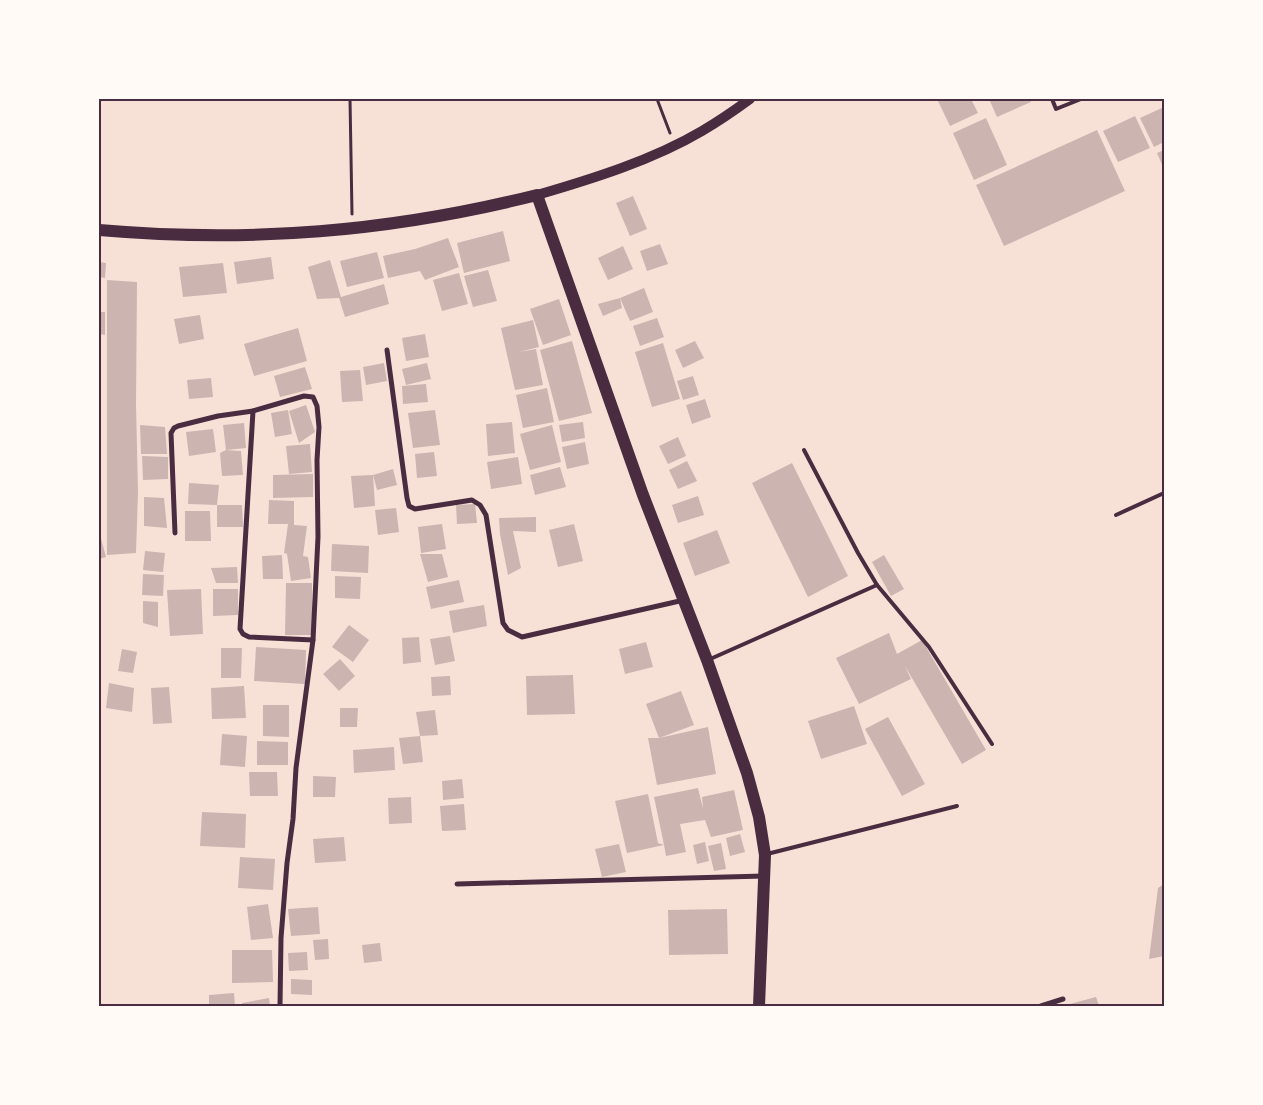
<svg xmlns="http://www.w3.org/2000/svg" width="1263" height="1105" font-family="'Sofia Sans Condensed',sans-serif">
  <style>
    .building { fill: #ccb4b1 }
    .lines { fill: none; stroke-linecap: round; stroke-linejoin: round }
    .path { stroke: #4a2c40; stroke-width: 3 }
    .service { stroke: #4a2c40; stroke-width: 4 }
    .minor { stroke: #4a2c40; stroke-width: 5 }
    .secondary { stroke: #4a2c40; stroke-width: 10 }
    .primary { stroke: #4a2c40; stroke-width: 12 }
    .neatline { fill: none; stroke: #4a2c40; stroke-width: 2 }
  </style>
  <rect width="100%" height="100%" fill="#f7e1d7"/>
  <!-- building -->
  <g class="building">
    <path d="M937,99H971L978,113L950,126Z"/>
    <path d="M989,99H1029L1031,102L997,117Z"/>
    <path d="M1164,107V142L1154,147L1140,118Z"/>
    <path d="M1135,116L1150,148L1118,162L1103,131Z"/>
    <path d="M986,118L1007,165L974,180L953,133Z"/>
    <path d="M1097,130L1125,191L1004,246L976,185Z"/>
    <path d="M1164,150V169L1157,153Z"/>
    <path d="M633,196L647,229L630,236L616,203Z"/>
    <path d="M503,231L510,261L464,273L457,243Z"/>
    <path d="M448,238L459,267L425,280L420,271L388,278L383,256L415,249Z"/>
    <path d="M660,244L668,264L647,271L640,251Z"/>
    <path d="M623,246L633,269L608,280L598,258Z"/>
    <path d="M377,252L384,278L347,287L340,261Z"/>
    <path d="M271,257L274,279L237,284L234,262Z"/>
    <path d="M330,260L341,297L384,284L389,304L345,317L339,298L317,299L308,267Z"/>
    <path d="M99,262L106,263L105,278L99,277Z"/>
    <path d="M223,263L227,293L183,297L179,267Z"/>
    <path d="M488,270L497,301L473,307L464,276Z"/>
    <path d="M459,273L468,304L442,311L433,280Z"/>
    <path d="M107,280L137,282L136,404L138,492L136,553L107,555Z"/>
    <path d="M644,288L653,312L630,321L620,298Z"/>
    <path d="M620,298L622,308L603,316L598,304Z"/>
    <path d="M559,299L571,335L543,345L530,309Z"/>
    <path d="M99,312H105V335L99,334Z"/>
    <path d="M200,315L204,339L179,344L174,319Z"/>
    <path d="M657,318L664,337L640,346L633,326Z"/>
    <path d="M533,320L539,347L519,352L536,349L543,385L515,390L501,328Z"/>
    <path d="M298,328L307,361L254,376L244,344Z"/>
    <path d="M425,334L429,357L406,361L402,338Z"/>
    <path d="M572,341L592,413L559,421L540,350Z"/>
    <path d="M695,341L704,358L683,368L675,350Z"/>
    <path d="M663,343L680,399L652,407L635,352Z"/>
    <path d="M384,363L387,381L366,385L363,367Z"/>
    <path d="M427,363L431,379L406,385L402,369Z"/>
    <path d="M305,367L312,389L280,397L274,376Z"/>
    <path d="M360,370L363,401L342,402L340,371Z"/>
    <path d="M693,376L699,395L683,400L677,381Z"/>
    <path d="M211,378L213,397L189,399L187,380Z"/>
    <path d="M426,384L428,402L403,404L402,386Z"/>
    <path d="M547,388L554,422L523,428L516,395Z"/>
    <path d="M705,399L711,417L692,424L686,405Z"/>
    <path d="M306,405L315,432L299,443L289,411Z"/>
    <path d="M288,410L292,434L275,437L271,413Z"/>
    <path d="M435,410L440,445L413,448L408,413Z"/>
    <path d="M512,422L515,453L488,456L486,424Z"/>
    <path d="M583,422L585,438L562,442L559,425Z"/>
    <path d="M244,423L246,448L226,450L223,425Z"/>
    <path d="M140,425L165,427L167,454H141Z"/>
    <path d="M552,425L561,462L530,470L520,434Z"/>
    <path d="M213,429L216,452L189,456L186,432Z"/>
    <path d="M678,437L686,456L668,464L659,446Z"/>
    <path d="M585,442L589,464L567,469L562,447Z"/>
    <path d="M310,444L312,472L289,474L286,446Z"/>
    <path d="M226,450L241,451L243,475L222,476L220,453Z"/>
    <path d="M434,452L437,476L417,478L415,454Z"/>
    <path d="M142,456L168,457V479L143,480Z"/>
    <path d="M518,457L522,484L491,489L487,462Z"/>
    <path d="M687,461L697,481L678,489L669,470Z"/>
    <path d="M792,463L848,576L808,597L752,483Z"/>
    <path d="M560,467L566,487L535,495L530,475Z"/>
    <path d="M393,469L397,485L377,490L373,475L375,506L354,508L351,476L373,475Z"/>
    <path d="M313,474V497L273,498V475Z"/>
    <path d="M189,483L219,485L217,505H242L243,527H217V505L188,504Z"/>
    <path d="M698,496L704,515L678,523L672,505Z"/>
    <path d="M144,497L164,498L167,528L144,526Z"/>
    <path d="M269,500L294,501V525L307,526L303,556L308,557L311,578L291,581L287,554L284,553L288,524H268Z"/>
    <path d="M475,504L477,523L457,524L456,505Z"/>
    <path d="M396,508L399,532L378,535L375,510Z"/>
    <path d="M185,511H210L211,541H185Z"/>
    <path d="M536,517V532L513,531L521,568L508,575L500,534L499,518Z"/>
    <path d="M442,524L446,549L421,553L418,527Z"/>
    <path d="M574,524L583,561L558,567L549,530Z"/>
    <path d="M717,530L730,563L695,576L683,543Z"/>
    <path d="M99,531L106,557L99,559Z"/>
    <path d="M332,544L369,546L368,573L331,571Z"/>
    <path d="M145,551L165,553L163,572L143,570Z"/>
    <path d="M420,554H442L448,577L428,582Z"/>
    <path d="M282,555L283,579H263L262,556Z"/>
    <path d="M884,555L904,589L891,596L872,562Z"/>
    <path d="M237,567L238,583H216L211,568Z"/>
    <path d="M143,574L164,575L163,596L142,595Z"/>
    <path d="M335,576L361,577L360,599L335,598Z"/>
    <path d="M459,580L464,602L431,609L426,587Z"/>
    <path d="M286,583H312V635H285Z"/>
    <path d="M201,589L203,634L170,636L167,590Z"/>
    <path d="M213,589H238V615L213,616Z"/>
    <path d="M143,601L158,602V627L143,623Z"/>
    <path d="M484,605L487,626L453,633L449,611Z"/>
    <path d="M349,625L369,640L353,662L332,647Z"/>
    <path d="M889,633L897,654L922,640L986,750L962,764L905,666L911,679L859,704L836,658Z"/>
    <path d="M450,636L455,661L435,665L430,639Z"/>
    <path d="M419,637L421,662L403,664L402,638Z"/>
    <path d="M646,642L653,667L625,674L619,649Z"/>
    <path d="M256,647L306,650L305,684L254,681Z"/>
    <path d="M221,648H242L241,678H221Z"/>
    <path d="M122,649L137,652L133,673L118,671Z"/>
    <path d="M340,659L355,676L339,691L323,674Z"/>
    <path d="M573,675L575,714L527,715L526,676Z"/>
    <path d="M450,676L451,695L432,696L431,677Z"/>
    <path d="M109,683L134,688L132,712L106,708Z"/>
    <path d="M244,686L246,718L212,719L211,688Z"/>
    <path d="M169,687L172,723L153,724L151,688Z"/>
    <path d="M681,691L694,725L659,738L646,704Z"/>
    <path d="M263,705H289V737L263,736Z"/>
    <path d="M854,706L867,744L821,759L808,721Z"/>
    <path d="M340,708H358L357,727H340Z"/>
    <path d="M435,710L438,735L420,736L416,712Z"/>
    <path d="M888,717L925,784L902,796L865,729Z"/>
    <path d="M708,727L716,774L657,785L648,738H659Z"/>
    <path d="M222,734L247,736L245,767L220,765Z"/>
    <path d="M420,736L423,762L403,764L399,738Z"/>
    <path d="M257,741L288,742V765H257Z"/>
    <path d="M394,747L395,770L354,773L353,750Z"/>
    <path d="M249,772H277L278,796H250Z"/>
    <path d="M313,776L336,777L335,797H313Z"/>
    <path d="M462,779L464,798L443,800L442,781Z"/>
    <path d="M698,788L703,809L702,797L734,790L743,830L711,837L705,820L680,824L686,852L666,856L664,845L627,853L615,801L648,794L658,843L664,845L654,797Z"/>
    <path d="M411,797L412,823L389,824L388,798Z"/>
    <path d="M464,804L466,830L442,831L440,806Z"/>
    <path d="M202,812L246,814L245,848L200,846Z"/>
    <path d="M740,834L745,852L730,856L726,838Z"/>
    <path d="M344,837L346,861L315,863L313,839Z"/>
    <path d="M705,842L709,861L697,864L693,845Z"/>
    <path d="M721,843L726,869L714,871L708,846Z"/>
    <path d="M619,844L626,872L602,877L595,849Z"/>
    <path d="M240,857L275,859L273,890L238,888Z"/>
    <path d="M1164,884V956L1149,959L1158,888Z"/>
    <path d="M268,904L273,938L251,940L247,907Z"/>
    <path d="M318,907L320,934L291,936L288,909Z"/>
    <path d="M727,909L728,954L669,955L668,910Z"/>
    <path d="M328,939L329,959L315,960L313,940Z"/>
    <path d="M380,943L382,961L364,963L362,945Z"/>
    <path d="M232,950H272L273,982L232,983Z"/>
    <path d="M307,952L308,970L289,971L288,953Z"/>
    <path d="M291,979L312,980V995L291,994Z"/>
    <path d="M234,993L235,1006H209V995Z"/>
    <path d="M1096,997L1099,1006H1062Z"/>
    <path d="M269,998L270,1006H242V1003Z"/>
  </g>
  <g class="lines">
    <!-- path -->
    <g class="path">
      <path d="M350,99L352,214"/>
      <path d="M657,99L670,133"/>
    </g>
    <!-- service -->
    <g class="service">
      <path d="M1052,99L1056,109L1081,99"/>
      <path d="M804,450L858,553L877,585L929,647L992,744"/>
      <path d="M1116,515L1164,493"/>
      <path d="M708,660L877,585"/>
      <path d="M767,854L957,806"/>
    </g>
    <!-- minor -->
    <g class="minor">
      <path d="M387,350L407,498L409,506L415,509L472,500L480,505L486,515L503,623L508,630L522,637L684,600"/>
      <path d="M253,411L240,629L243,634L249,637L313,640"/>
      <path d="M175,533L171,433L174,428L178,426L218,416L253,411L304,396L313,397L317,406L319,427L317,460L318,537L313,640L296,768L293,819L287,863L281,938L280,1006"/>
      <path d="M457,884L765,876"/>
      <path d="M1041,1006L1063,999"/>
    </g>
    <!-- secondary -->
    <path class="secondary" d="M537,195C592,179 653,160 702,131C719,121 735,110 750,99"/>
    <!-- primary -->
    <path class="primary" d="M99,230C251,243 389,232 537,195L643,495L707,660L747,773L759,817L765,855L759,1006"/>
  </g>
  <!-- border -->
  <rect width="1263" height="1105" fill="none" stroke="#fffaf5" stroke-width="200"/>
  <rect x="100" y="100" width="1063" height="905" class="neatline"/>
</svg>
